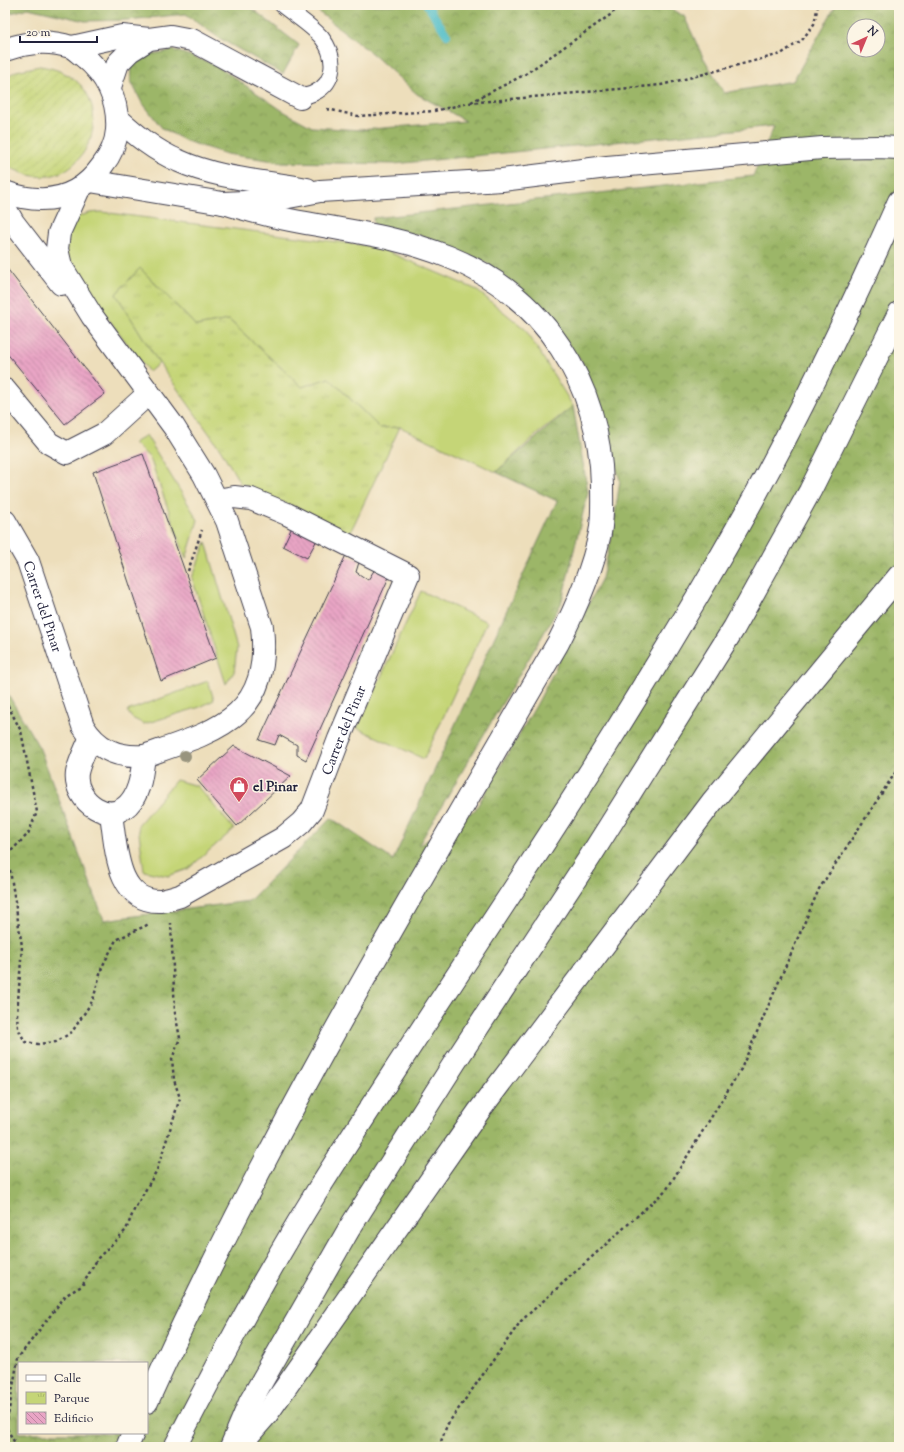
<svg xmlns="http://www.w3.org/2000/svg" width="904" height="1452" font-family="'Sorts Mill Goudy',serif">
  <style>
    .grass { fill: #c5d577; stroke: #747c59 }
    .forest { fill: url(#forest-crowns); stroke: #5f6c52; fill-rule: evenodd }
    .park { fill: url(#park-tufts); stroke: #747c59 }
    .garden { fill: url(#garden-furrows); stroke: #747c59 }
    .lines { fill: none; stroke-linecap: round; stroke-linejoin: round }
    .stream { stroke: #50bdc8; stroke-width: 8 }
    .building { fill: url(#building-back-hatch) }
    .lane-casing { stroke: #403e4e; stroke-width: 17 }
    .street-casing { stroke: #403e4e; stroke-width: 24 }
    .secondary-casing { stroke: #403e4e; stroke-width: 24 }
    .highway-casing { stroke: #403e4e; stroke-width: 24 }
    .path { stroke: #403e4e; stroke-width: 2.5; stroke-dasharray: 3 3; stroke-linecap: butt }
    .lane { stroke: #fff; stroke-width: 15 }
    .street { stroke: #fff; stroke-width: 22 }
    .secondary { stroke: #fff; stroke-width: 22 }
    .highway { stroke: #fff; stroke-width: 22 }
    .tree { fill: #98947e }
    .labels { text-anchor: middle; stroke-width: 3; stroke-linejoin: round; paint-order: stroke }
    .street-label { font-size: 14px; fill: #22223b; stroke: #fcf5e5 }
    .poi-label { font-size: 14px; font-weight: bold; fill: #22223b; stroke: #fcf5e5; text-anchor: start }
  </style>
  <defs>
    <pattern id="forest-crowns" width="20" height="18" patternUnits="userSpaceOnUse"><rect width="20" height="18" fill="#9cb668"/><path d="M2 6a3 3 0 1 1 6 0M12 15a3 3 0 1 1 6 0" fill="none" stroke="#7f9457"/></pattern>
    <pattern id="park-tufts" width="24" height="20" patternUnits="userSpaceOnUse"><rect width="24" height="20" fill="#c5d577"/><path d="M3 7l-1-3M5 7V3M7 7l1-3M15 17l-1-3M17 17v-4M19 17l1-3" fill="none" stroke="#a9b768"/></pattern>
    <pattern id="garden-furrows" width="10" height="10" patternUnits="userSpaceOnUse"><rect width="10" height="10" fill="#c5d577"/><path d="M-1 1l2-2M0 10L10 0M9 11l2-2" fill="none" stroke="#a9b768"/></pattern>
    <pattern id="building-back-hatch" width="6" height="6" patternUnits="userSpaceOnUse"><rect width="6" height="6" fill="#e9a5c5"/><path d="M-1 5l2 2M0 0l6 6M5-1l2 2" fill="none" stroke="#bc86a1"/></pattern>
  </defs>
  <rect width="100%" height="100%" fill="#fcf5e5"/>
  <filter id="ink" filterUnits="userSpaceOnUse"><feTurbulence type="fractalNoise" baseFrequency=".025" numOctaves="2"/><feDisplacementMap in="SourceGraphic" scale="8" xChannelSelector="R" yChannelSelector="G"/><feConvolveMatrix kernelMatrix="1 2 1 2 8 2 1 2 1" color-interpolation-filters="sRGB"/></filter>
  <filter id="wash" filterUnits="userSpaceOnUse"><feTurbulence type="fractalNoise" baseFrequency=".012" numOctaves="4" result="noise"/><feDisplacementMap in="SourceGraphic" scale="16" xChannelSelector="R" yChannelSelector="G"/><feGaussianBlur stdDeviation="0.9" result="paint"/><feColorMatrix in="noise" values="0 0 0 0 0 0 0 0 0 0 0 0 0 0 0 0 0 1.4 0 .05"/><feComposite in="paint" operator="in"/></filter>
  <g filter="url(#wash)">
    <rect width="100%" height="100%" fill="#eddebb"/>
    <!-- grass -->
    <g class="grass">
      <path d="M101,212L377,247L475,289L525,329L573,406L536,435L496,472L400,427L380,428L329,378L302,387L229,320L196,326L140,268L116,294L159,363L149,372L84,287L66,258L68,229L79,216L90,213Z"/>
      <path d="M146,435L198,520L186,559L150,458L134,443Z"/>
      <path d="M206,542L237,648L234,672L226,684L192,578Z"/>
      <path d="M421,591L487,622L424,759L357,728Z"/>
      <path d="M208,681L214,700L200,707L144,724L132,718L127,711Z"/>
      <path d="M176,780L197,786L234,829L188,869L168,876L144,871L138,825Z"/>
    </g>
    <!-- forest -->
    <g class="forest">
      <path d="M5,5H243L254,10L299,45L283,74L219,38L186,14L127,20L85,21L28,8L5,15Z"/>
      <path d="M310,5H663L684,16L702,55L724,93L793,81L836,5H899V1447H5V689L40,749L104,920L249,901L331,818L393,860C449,741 501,620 557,501L496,472L573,406L588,492L561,604L418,846L475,810L537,704L602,578L612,536L620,480L583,364L542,307L487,263L422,236L374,225L373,218L753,176L774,126L394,164L282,162L226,154L186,141L162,128L141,101L131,81L132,65L144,56L173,50L214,64L283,111L312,127L360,130L466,121L417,94L375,56ZM854,26H878V50H854ZM19,1363H147V1433H19Z"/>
    </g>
    <!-- park -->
    <path class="park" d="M140,268L196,326L229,320L302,387L329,378L380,428L400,427L349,535L302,511L240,483L221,450L159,363L116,294Z"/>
    <!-- garden -->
    <path class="garden" d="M40,66C139,80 85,218 5,164V78L16,71Z"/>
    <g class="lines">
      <!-- stream -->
      <path class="stream" d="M427,5L447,35"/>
    </g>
    <g id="blocks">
      <!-- building -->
      <g class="building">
        <path d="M5,266L105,394L65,424L5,351Z"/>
        <path d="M143,454L216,658L161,681L93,472Z"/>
        <path d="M293,525L318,538L307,558L283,546Z"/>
        <path d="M346,555L360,559L356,572L368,580L375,569L390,575L306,760L297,755V745L279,735L275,745L259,740Z"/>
        <path d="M234,746L291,776L237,826L197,780Z"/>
      </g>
    </g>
  </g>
  <g filter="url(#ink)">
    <use href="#blocks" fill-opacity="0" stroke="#403e4e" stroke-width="1"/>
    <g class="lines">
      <defs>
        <path id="lane" d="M282,5C294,15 312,26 322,38C336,56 337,82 314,93C310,95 304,96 300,98"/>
        <g id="street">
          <path d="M110,87L118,63L130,51L149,39L171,36L192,40L300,98"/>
          <path d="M5,208L13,222L61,284"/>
          <path d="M5,390L49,443L67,453L104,434L149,393"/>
          <path id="s1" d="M5,521L28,561L83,726C97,749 117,758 144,756C216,731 272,718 262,627L227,521L204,475L174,427L92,316L61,266L57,249L59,233L79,189"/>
          <path d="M90,739C86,749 79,762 77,773C73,801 112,829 132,800C141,787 142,770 144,756"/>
          <path id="s2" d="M111,814C116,845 116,903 161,901C167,900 174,898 180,896L283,838L301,823L312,810L339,739L408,575L287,514L251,499L234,497L217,500"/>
        </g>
        <g id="secondary">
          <path d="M72,47L122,36L149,39"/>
          <path d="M5,50C26,42 49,40 71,47C75,49 79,53 83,56C106,74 119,100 117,130C116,143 110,156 102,166C78,200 43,206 5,192"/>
          <path d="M117,118C136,135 155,151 179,161C218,179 265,181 307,189"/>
          <path d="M90,181L223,203L268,201L320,191L502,180L607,167L822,148L878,147L899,148"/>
        </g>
        <g id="highway">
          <path d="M147,1402C265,1140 413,892 558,643C576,608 592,572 600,533C603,518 602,501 602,485C600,383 544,296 449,257C394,235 347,231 290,220C268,216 245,209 223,203"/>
          <path d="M239,1446L267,1414L479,1111L712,802L899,576"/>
          <path d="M127,1447L133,1433"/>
          <path d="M175,1447C219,1361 265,1275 316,1193C408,1046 507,903 600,756C654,670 707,583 756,494C808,398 855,300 899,201"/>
          <path d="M231,1447L250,1402L349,1229L455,1062L590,857L734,628L810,491L899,313"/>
        </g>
      </defs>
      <!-- lane casing -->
      <use href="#lane" class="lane-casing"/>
      <!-- street casing -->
      <use href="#street" class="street-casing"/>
      <!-- secondary casing -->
      <use href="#secondary" class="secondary-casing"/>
      <!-- highway casing -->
      <use href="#highway" class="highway-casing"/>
      <!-- path -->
      <g class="path">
        <path d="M471,102L524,75L613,13L617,5"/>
        <path d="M327,109L358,116L434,111L469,103L661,85L781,54L802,40L814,24L818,5"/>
        <path d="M188,571L202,530"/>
        <path d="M5,700L21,731L37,812L28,834L5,857"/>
        <path d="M5,859L10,870L22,946L17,1015L18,1028L25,1042L38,1044L56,1042L72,1032L93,1000L102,967L116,940L149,924"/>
        <path d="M15,1447L16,1445L6,1427L18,1358L66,1295L82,1286L98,1258L126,1230L134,1210L157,1170L180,1098L174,1080L172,1059L180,1038L175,1013L171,923"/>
        <path d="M439,1447L447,1425L521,1321L667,1189L741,1069L819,889L899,767"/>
      </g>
      <!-- lane -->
      <use href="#lane" class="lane"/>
      <!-- street -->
      <use href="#street" class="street"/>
      <!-- secondary -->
      <use href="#secondary" class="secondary"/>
      <!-- highway -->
      <use href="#highway" class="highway"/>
    </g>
    <!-- trees -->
    <circle class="tree" cx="185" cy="756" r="6"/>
  </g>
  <!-- icons -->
  <defs>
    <symbol id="shop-pin" viewBox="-11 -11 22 30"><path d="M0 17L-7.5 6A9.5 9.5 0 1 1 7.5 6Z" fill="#d1495b" stroke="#fcf5e5"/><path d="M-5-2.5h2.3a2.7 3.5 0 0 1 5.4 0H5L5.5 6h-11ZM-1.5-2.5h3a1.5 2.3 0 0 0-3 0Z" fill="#fff"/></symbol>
  </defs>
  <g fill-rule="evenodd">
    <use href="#shop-pin" x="228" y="775" width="22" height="30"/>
  </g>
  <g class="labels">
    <!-- street labels -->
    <g class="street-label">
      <text dy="5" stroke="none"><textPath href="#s1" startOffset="94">Carrer del Pinar</textPath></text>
      <text dy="5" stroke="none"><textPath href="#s2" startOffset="376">Carrer del Pinar</textPath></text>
    </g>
    <!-- poi labels -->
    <g class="poi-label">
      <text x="253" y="791">el Pinar</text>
    </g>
  </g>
  <!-- margin -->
  <rect width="904" height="1452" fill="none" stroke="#fcf5e5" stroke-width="20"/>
  <!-- legend -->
  <rect x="18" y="1362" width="130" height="72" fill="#fcf5e5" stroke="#a5a1a1"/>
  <rect x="26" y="1375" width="20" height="6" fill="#ffffff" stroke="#a5a1a1"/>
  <text x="54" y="1382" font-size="12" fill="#22223b">Calle</text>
  <rect x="26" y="1392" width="20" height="12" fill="url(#park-tufts)" stroke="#a5a1a1"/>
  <text x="54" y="1402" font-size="12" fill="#22223b">Parque</text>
  <rect x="26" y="1412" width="20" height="12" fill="url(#building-back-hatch)" stroke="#a5a1a1"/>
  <text x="54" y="1422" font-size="12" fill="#22223b">Edificio</text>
  <!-- north arrow -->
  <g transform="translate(866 38) rotate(44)"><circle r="19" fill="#fcf5e5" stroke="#a5a1a1"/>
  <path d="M0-3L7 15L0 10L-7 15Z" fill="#d1495b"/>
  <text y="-6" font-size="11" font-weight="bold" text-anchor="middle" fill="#22223b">N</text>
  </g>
  <!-- scale -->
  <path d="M20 36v6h77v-6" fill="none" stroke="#22223b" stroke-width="2"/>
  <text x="26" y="36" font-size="12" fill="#22223b" stroke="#fcf5e5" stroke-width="3" paint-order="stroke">20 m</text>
</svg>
